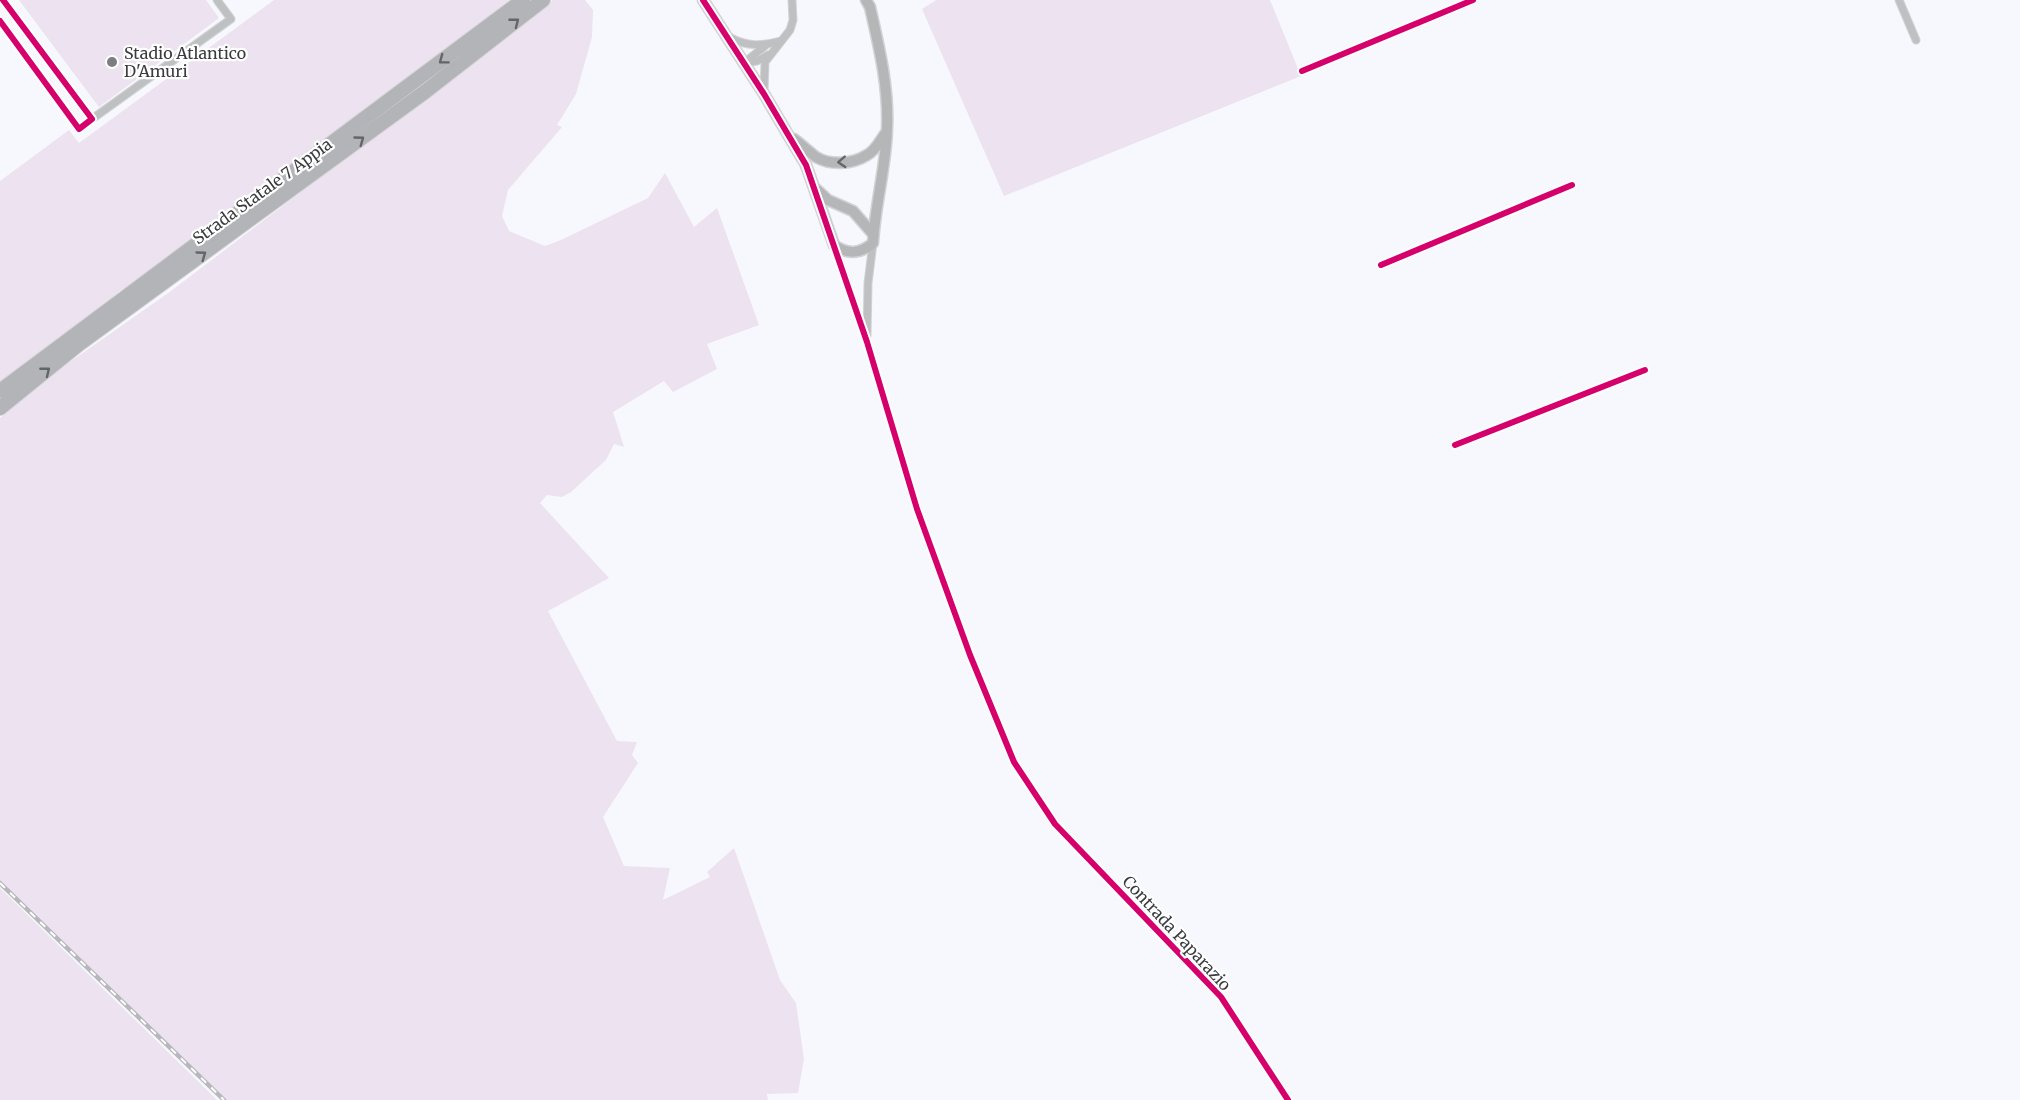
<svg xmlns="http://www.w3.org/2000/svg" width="2020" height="1100" font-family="Merriweather,serif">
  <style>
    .grass { fill: #ede2ef }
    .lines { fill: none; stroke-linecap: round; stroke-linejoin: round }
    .street-casing { stroke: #d2d3d6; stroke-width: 9 }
    .secondary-casing { stroke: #d2d3d6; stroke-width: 13 }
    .highway-casing { stroke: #d2d3d6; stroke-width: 16 }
    .street { stroke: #bfc0c2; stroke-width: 7 }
    .secondary { stroke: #b5b6b7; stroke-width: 10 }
    .highway { stroke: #b2b4b7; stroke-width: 14 }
    .rail-casing { stroke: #b7b8bc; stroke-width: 4.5 }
    .rail { stroke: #fff; stroke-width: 2; stroke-dasharray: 7; stroke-linecap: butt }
    .cycleway-casing { stroke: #fff; stroke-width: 10 }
    .cycleway { stroke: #d6006c; stroke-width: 6 }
    .oneway { stroke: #646569 }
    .oneway2 { stroke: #656669 }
    .poi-dot { fill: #7c7d82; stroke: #fff; stroke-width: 2 }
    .labels { text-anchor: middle; stroke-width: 4.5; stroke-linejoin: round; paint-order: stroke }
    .poi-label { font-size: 16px; fill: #3a3b3f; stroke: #fff; text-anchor: start }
    .street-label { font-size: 16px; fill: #3a3b3f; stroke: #fff }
  </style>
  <rect width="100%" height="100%" fill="#f7f8fd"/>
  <!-- grass -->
  <g class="grass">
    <path d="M19,0H206L219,18L99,107Z"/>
    <path d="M274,0H509L443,54L159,268L118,292L100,310L0,385V181L69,130L79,143Z"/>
    <path d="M553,0H585L593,10L592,37L576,94L557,125L562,127L508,190L502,216L509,231L545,246L561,240L648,198L665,173L694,227L717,208L759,325L707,344L717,369L673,392L664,381L613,412L624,447L614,444L606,460L571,492L562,497L547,495L540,503L609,578L548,611L617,741L637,742L632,755L638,763L603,817L624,866L670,868L663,900L710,877L707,872L734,848L780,980L796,1003L804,1059L798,1093L767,1094L768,1100H225L0,881V418L67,364L171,291Z"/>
    <path d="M936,0H1270L1301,76L1004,196L922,9Z"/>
    <path d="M0,888L217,1100H0Z"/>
  </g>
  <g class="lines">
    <defs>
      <g id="street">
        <path d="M1899,0L1916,40"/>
        <path d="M0,21L79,129L92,119L3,0"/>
        <path d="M729,37C747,47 762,46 781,41"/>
        <path d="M744,63L765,46"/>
        <path d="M745,63L757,61L768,55"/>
        <path d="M1302,71L1473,0"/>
        <path d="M764,91L765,62L790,30L793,20L792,0"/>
        <path d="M92,119L231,19L217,0"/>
        <path d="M834,245L867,342L917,509L970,655L1014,762L1055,824L1221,997L1288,1100"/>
        <path d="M1381,265L1572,185"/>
        <path d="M867,336L868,283L873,243"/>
        <path d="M1455,445L1645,370"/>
      </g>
      <g id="secondary">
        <path d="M703,0L764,94L806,165L834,245C848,255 860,254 873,243C875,205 886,167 887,129C889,87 879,47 870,7L866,0"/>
        <path d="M794,139C802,145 809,152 816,157C831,166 853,164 867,155C875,151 880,141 885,134"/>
        <path d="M816,189L828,200L853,211L873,234"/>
      </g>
      <g id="highway">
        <path d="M0,391L523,0"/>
        <path d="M0,408L79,344L426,91L543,0"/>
      </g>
    </defs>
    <!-- street casing -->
    <use href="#street" class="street-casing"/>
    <!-- secondary casing -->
    <use href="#secondary" class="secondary-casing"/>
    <!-- highway casing -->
    <use href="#highway" class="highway-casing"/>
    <!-- street -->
    <use href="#street" class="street"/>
    <!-- secondary -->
    <use href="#secondary" class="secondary"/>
    <!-- highway -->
    <use href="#highway" class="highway"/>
    <defs>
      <path id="rail" d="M0,883L224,1100"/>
    </defs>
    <!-- rail casing -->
    <use href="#rail" class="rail-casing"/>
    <!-- rail -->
    <use href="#rail" class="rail"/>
    <defs>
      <g id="cycleway">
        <path d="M703,0L764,94L806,165L867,342L917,509L970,655L1014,762L1055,824L1221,997L1288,1100"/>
        <path d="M0,21L79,129L92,119L3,0"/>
        <path d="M1302,71L1473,0"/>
        <path d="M1381,265L1572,185"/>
        <path d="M1455,445L1645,370"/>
      </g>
    </defs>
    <!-- cycleway casing -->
    <use href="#cycleway" class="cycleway-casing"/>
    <!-- cycleway -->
    <use href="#cycleway" class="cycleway"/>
  </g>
  <!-- one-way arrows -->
  <defs><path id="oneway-chevron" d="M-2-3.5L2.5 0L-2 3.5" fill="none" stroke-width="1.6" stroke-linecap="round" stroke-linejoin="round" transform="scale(1.5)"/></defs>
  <g class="oneway">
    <use href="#oneway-chevron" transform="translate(515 22) rotate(-38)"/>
    <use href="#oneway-chevron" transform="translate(443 60) rotate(143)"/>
    <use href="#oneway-chevron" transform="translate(360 140) rotate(-36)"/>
    <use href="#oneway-chevron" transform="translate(202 255) rotate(-36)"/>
    <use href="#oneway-chevron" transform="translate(46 371) rotate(-39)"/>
  </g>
  <use class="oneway2" href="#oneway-chevron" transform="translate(842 162) rotate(177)"/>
  <!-- markers -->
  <circle class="poi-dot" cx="112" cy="62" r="6"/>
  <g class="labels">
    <!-- poi labels -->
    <g class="poi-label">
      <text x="124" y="59">Stadio Atlantico<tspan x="124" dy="18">D'Amuri</tspan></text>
    </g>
    <!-- street labels -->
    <g class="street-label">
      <text transform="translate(262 191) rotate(-36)" y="6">Strada Statale 7 Appia</text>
      <text transform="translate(1177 933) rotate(47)" y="6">Contrada Paparazio</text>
    </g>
  </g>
</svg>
